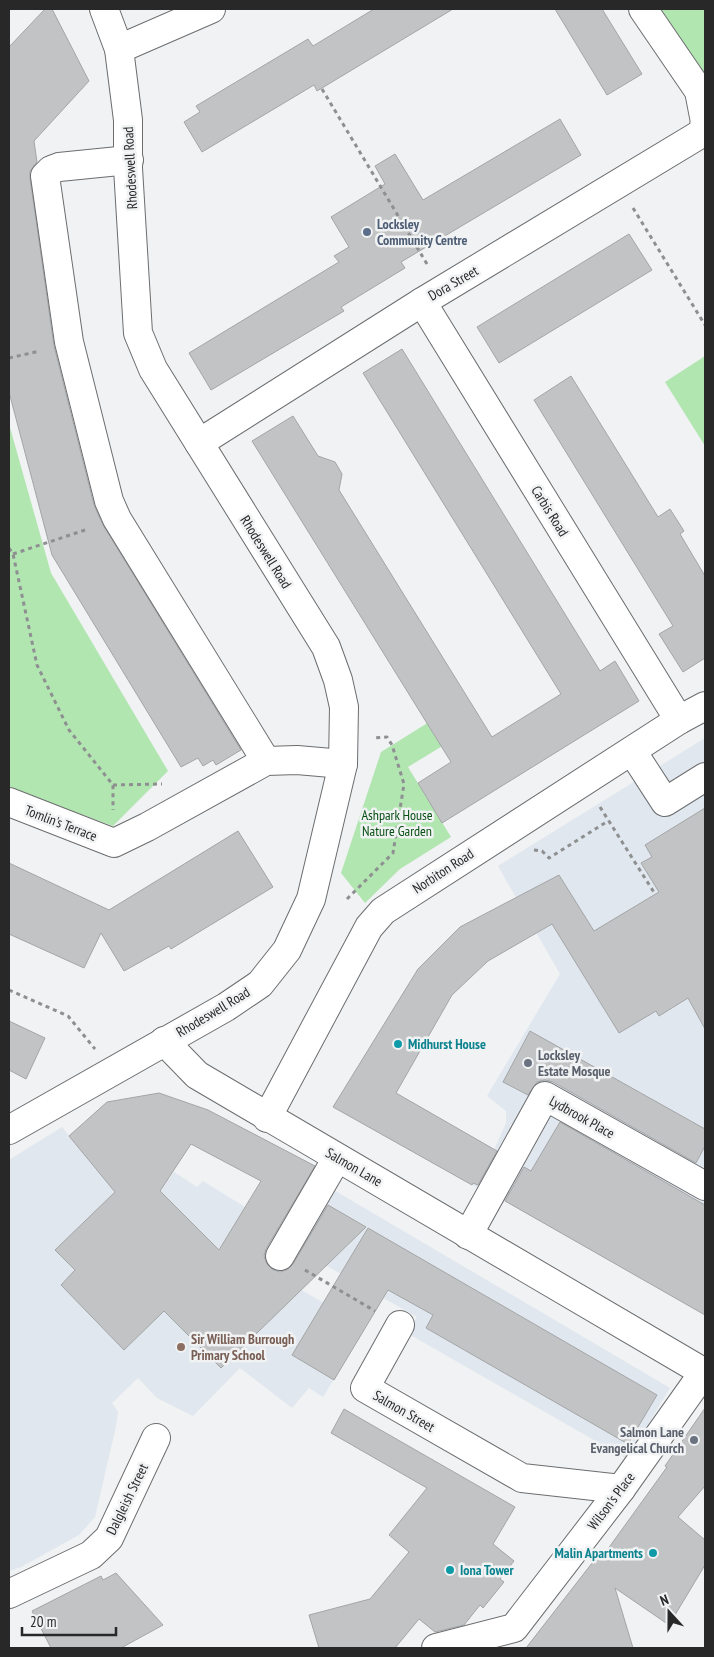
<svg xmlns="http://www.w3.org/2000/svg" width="714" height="1657" font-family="'PT Sans Narrow',sans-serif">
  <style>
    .built { fill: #e0e7ee }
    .green { fill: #b2e6b1 }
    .building { fill: #c2c3c4; stroke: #a4a5a7; fill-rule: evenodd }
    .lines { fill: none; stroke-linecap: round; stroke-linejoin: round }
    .minor-casing { stroke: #6c6d6f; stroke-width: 30 }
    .path { stroke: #8e8f90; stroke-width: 3; stroke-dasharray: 4 4; stroke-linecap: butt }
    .minor { stroke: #fff; stroke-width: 28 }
    .service-dot { fill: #5c6f8a; stroke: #f0f2f3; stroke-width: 2 }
    .culture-dot { fill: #0f9aa8; stroke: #f0f2f3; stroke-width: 2 }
    .worship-dot { fill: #6b7280; stroke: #f0f2f3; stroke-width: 2 }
    .education-dot { fill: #8d6e63; stroke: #f0f2f3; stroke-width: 2 }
    .labels { text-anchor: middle; stroke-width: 5; stroke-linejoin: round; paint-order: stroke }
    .street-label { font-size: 14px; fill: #282828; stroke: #f0f2f3 }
    .service-label { font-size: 14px; font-weight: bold; fill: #4e5e75; stroke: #f0f2f3; text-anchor: start }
    .park-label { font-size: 14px; fill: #084f13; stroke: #f0f2f3 }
    .culture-label { font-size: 14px; font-weight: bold; fill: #0d838f; stroke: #f0f2f3; text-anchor: start }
    .worship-label { font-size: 14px; font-weight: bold; fill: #5b616d; stroke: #f0f2f3; text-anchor: start }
    .education-label { font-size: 14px; font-weight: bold; fill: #785e54; stroke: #f0f2f3; text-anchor: start }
  </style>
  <rect width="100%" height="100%" fill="#f0f2f3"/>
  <!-- built -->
  <g class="built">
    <path d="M705,738V1315L512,1205L472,1185L494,1150L506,1123V1111L487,1096L560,974L498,866Z"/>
    <path d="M62,1127L110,1186L161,1170L169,1179L174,1172L197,1187L203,1181L245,1207L256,1264L366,1327L323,1397L309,1388L292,1408L240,1368L193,1416L157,1398L138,1378L112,1403L118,1412L116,1426L95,1517L79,1535L21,1567L9,1571V1160Z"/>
    <path d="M332,1189L670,1388L627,1459L407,1333L417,1317L297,1249Z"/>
  </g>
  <!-- green -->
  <g class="green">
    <path d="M661,9H705V80Z"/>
    <path d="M705,356V446L665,382Z"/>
    <path d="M9,424L51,573L168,771L113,826L9,788Z"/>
    <path d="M429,722L444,745L408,767L451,837L400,869L365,903L341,873L381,752Z"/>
  </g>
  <!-- building -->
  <g class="building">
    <path d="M45,9H52L89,81L34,141L37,162L30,171V178L54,346L94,505L103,525L241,750L216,765L213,760L203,766L198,758L181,767L52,555L9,392V47Z"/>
    <path d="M374,9H453L317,91L314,85L202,152L184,122L200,112L196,106L308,39L313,46Z"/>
    <path d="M555,9H602L642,74L607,95Z"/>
    <path d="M560,119L581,155L401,262L405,268L341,307L344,311L211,390L189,353L339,262L334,256L349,247L331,217L385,184L375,166L395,154L423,200Z"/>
    <path d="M629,234L652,270L499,363L477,327Z"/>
    <path d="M402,349L600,671L615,661L639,701L442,823L418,783L451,762L252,441L293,416L318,456L335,462L342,474L339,490L492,737L561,694L363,373Z"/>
    <path d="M571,376L658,517L670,509L684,531L680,534L705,576V658L683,672L659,634L673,626L534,400Z"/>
    <path d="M705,808V1029L688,998L659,1016L656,1011L619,1033L552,924L488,961L452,995L396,1093L497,1151L478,1185L473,1183L472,1185L333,1107L418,969L460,927L559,875L594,931L659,892L641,863L652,857L645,845Z"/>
    <path d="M238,831L273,887L171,949L169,946L124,971L101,933L84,968L9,934V863L109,910Z"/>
    <path d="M9,1021L45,1038L26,1079L9,1070Z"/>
    <path d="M530,1031L705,1129V1146L696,1163L553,1082L545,1080L537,1082L528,1095L503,1082Z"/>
    <path d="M159,1093L208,1110L315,1166L266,1249L264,1256L267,1264L272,1269L280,1272L288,1269L293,1264L328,1205L366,1227L221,1368L164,1311L124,1350L61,1285L75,1270L55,1250L115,1192L69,1136L107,1102ZM191,1144L261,1181L219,1250L160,1191Z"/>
    <path d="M560,1122L705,1205V1315L505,1201L524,1167L531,1171Z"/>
    <path d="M368,1228L657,1395L628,1444L426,1328L433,1315L388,1290L334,1380L292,1355Z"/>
    <path d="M705,1408V1486L678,1517L705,1540V1565L669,1625L615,1588L633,1648H526L603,1549L605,1553L667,1467L665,1466Z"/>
    <path d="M344,1409L515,1507L493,1544L514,1561L500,1579L504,1582L483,1608L480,1605L464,1625L435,1632L419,1619L395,1648H319L309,1615L370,1599L409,1552L389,1535L427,1488L331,1433Z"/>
    <path d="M116,1573L163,1625L121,1648H51L32,1611L101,1576L103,1580Z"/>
  </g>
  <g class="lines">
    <defs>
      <g id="minor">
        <path d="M643,9L699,91L705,122"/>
        <path d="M119,49L211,9"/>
        <path d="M129,160L59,167L51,170L45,176L69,342L109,501L117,519L266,761"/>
        <path d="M422,302L679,720"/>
        <path d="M199,443L422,302L702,133L705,123"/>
        <path d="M632,751L665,802L705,777"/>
        <path d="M9,802L114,843L147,827L266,761L297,760L343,764"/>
        <path d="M164,1041L197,1075L705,1373"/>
        <path d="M267,1118L369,927L383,911L679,720L705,706"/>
        <path d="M9,1130L226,1007L260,984L287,950L311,899L343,764L344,707L338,680L326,647L153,369L138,333L128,168V120L119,49L104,9"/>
        <path d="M468,1235L545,1096L705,1186"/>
        <path d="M280,1256L330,1170"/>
        <path d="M400,1325L365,1388L522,1478L621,1489"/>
        <path d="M9,1594L91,1555L109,1538L156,1438"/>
        <path d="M436,1648L514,1628L621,1489L704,1372"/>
      </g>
    </defs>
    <!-- minor casing -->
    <use href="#minor" class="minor-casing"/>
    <!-- path -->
    <g class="path">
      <path d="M322,89L427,264"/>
      <path d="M633,208L705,325"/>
      <path d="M9,358L40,351"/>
      <path d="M9,548L13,554L37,665L69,730L113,785V810"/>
      <path d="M13,554L88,529"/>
      <path d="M113,785L162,784"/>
      <path d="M600,807L655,894"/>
      <path d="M534,850L542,851L549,858L608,821"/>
      <path d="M347,899L393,853L404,784L392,745L387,737L374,738"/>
      <path d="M9,990L68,1016L95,1049"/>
      <path d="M305,1270L375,1311"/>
    </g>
    <!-- minor -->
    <use href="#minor" class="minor"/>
  </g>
  <!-- markers -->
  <circle class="service-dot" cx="367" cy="232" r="5"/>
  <g class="culture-dot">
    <circle cx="398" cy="1044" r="5"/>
    <circle cx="653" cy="1553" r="5"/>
    <circle cx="450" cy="1570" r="5"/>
  </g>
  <g class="worship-dot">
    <circle cx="528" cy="1063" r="5"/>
    <circle cx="694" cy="1440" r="5"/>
  </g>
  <circle class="education-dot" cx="181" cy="1347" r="5"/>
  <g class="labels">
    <!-- street labels -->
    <g class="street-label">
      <text transform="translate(130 168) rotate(-93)" y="5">Rhodeswell Road</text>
      <text transform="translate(453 283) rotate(-30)" y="5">Dora Street</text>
      <text transform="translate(550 511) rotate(58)" y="5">Carbis Road</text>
      <text transform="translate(266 552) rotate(58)" y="5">Rhodeswell Road</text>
      <text transform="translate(61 823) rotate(21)" y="5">Tomlin's Terrace</text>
      <text transform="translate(443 871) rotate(-33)" y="5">Norbiton Road</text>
      <text transform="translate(213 1012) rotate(-31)" y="5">Rhodeswell Road</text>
      <text transform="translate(582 1117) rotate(29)" y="5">Lydbrook Place</text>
      <text transform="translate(354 1167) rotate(30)" y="5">Salmon Lane</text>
      <text transform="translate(404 1411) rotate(30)" y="5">Salmon Street</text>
      <text transform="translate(127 1499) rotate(-64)" y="5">Dalgleish Street</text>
      <text transform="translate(611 1501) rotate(-53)" y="5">Wilson's Place</text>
    </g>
    <!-- service labels -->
    <g class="service-label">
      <text x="377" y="229">Locksley<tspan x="377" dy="16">Community Centre</tspan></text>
    </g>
    <!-- park labels -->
    <g class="park-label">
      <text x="397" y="820">Ashpark House<tspan x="397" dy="16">Nature Garden</tspan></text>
    </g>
    <!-- culture labels -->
    <g class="culture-label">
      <text x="408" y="1049">Midhurst House</text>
      <text x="643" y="1558" text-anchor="end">Malin Apartments</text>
      <text x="460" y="1575">Iona Tower</text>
    </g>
    <!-- worship labels -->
    <g class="worship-label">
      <text x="538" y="1060">Locksley<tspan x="538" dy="16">Estate Mosque</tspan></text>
      <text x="684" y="1437" text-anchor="end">Salmon Lane<tspan x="684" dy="16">Evangelical Church</tspan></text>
    </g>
    <!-- education labels -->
    <g class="education-label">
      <text x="191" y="1344">Sir William Burrough<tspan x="191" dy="16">Primary School</tspan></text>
    </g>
  </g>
  <!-- border -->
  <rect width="714" height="1657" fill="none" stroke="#282828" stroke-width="20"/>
  <!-- north arrow -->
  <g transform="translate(669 1612) rotate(339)" stroke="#f0f2f3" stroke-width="4" paint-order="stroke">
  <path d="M0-4L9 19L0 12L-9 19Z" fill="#282828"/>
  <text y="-8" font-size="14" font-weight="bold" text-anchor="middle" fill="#282828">N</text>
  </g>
  <!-- scale -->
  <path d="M22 1627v8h94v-8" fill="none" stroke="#282828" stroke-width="2.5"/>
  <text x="30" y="1627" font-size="15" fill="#282828" stroke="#f0f2f3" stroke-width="4" paint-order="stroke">20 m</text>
</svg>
